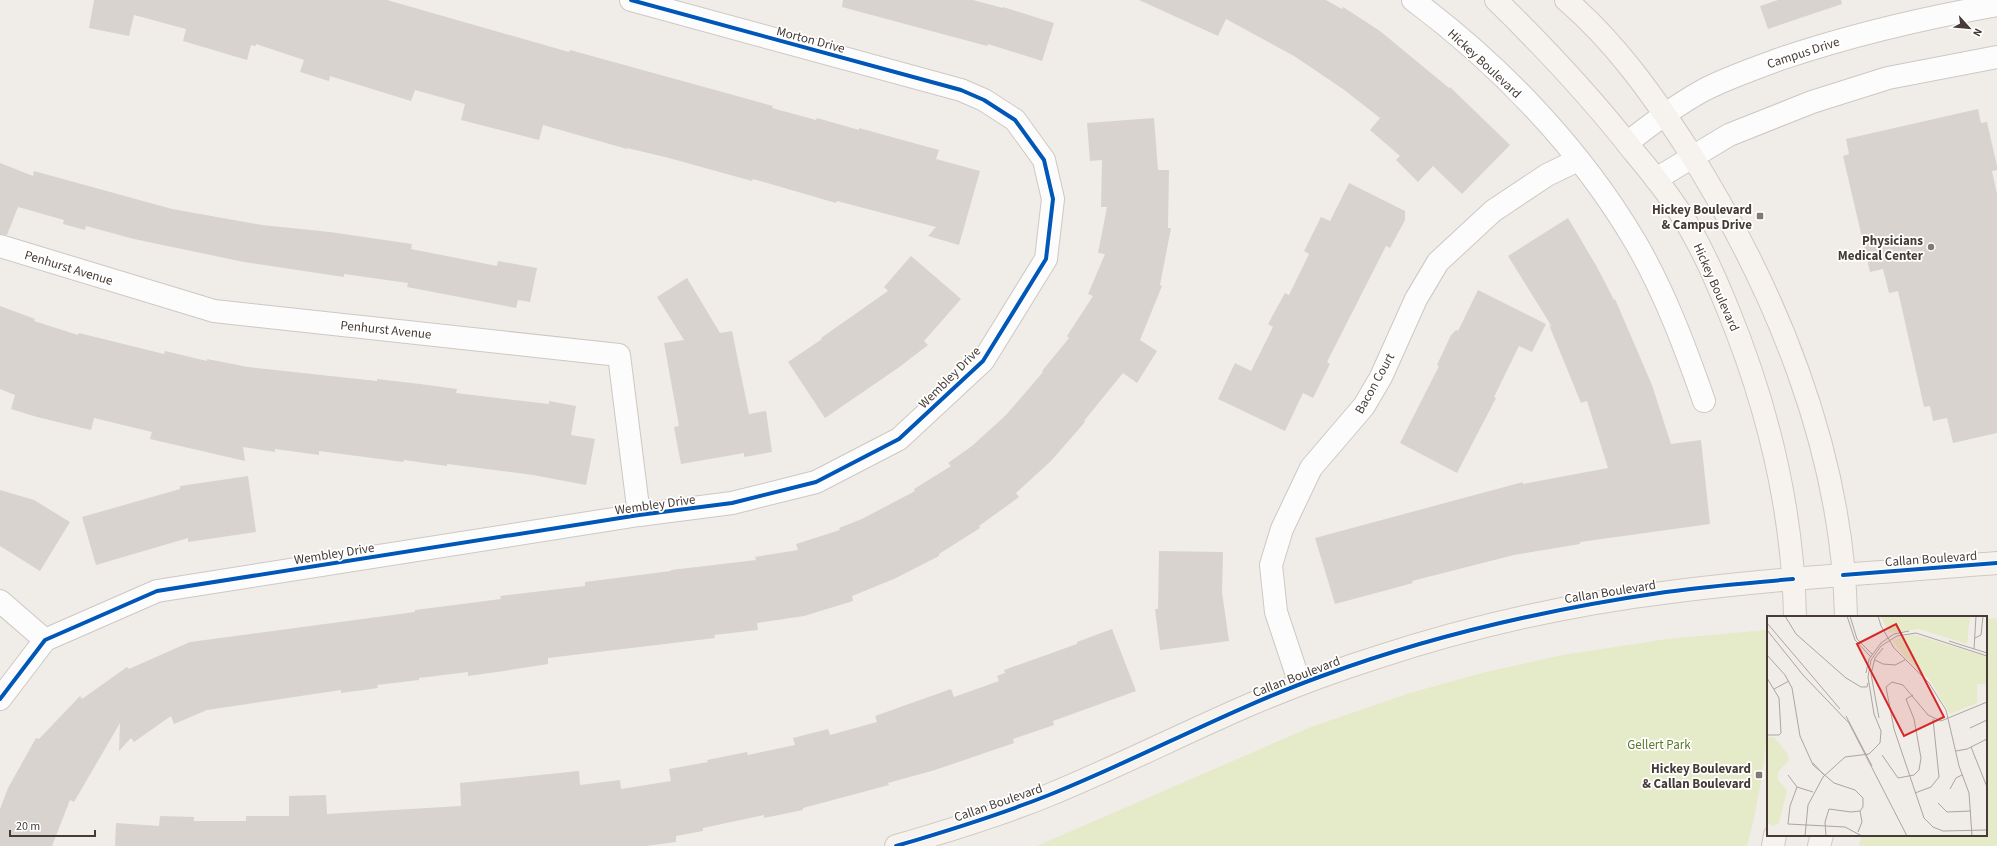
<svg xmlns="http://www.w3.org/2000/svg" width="1997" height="846" font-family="'Source Sans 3',sans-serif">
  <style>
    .green { fill: #e5eac8 }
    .building { fill: #d8d3cf }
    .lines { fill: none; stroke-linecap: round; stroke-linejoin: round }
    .street-casing { stroke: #cdc8c4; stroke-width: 24 }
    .secondary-casing { stroke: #d1c9c0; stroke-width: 24 }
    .street { stroke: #fdfcfc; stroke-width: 22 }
    .secondary { stroke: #f6f2ee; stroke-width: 22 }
    .cycleway-casing { stroke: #fff; stroke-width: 6 }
    .cycleway { stroke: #0057b8; stroke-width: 4 }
    .poi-dot { fill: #827974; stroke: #fff; stroke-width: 1.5 }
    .labels { text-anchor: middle; stroke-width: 3.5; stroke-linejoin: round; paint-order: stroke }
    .street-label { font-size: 13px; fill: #463b35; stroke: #fff }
    .poi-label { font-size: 13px; font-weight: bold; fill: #463b35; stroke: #fff; text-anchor: end }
    .park-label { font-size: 13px; fill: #5a7926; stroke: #fff }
    .inset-road { fill: none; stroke: #aca5a0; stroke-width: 1 }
    .view { fill: #d62828; fill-opacity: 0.15; stroke: #d62828; stroke-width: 2 }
    .inset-edge { fill: none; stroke: #463b35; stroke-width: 2 }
  </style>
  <rect width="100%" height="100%" fill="#f0ece8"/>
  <!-- green -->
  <g class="green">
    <path d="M1997,618V846H1859L1862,835H1986V619Z"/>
    <path d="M1767,630C1773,701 1766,777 1747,846H1037L1311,727L1410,693L1486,672L1563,655L1667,639Z"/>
  </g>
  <!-- building -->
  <g class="building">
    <path d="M94,0H387L569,52L570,50L773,106L772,108L816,120L817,118L859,130V128L939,150L936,159L980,171L959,245L928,236L936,227L837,201L836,203L753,179L752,181L669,158L627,148V149L543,125L539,140L461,120L465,104L415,90L411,101L330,76L329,81L300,72L304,60L256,44V46L251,45L247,60L183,41L186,29L134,15L129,36L89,28Z"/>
    <path d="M843,0H973L1003,8V7L1054,23L1042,61L988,44L987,46L842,7Z"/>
    <path d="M1139,0H1326L1342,9L1343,7L1380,31L1449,88L1450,87L1510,145L1462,194L1433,166L1418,182L1396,160L1400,156L1370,130L1380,118L1343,89L1294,56L1226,19L1218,36Z"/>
    <path d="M1778,0H1841L1842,4L1768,29L1760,6Z"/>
    <path d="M1978,109L1981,123L1987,122L1997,166V170L1992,171L1997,194V433L1953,443L1947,418L1933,421L1930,406L1924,407L1898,291L1889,293L1883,269L1870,272L1843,156L1849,154L1846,139Z"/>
    <path d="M1154,118L1158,170H1169L1168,228H1171L1160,285L1162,286L1140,340L1157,351L1137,383L1123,373L1084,421L1085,422L1051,461L1016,493L1019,497L979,526L980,528L939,554V556L894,579L852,596L853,601L804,616L757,623L758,630L714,635L715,638L548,658V664L504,671L468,676V672L419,678V680L377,685L378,688L341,693V690L207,710L174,724L171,716L134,742L131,738L119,751L120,723L74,802L70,800L52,846H0V809L8,788L36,738L39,739L80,696L82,699L127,667L129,669L190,642L415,612V610L501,599L500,596L585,586V582L671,571V570L756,560L755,557L798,550L796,544L840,530L839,528L862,519L915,491L914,489L951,466L948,463L972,446L1006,415L1043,372L1042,371L1069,338L1067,336L1093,296L1088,294L1105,254L1098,253L1107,207H1101L1102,160L1090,161L1087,123Z"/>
    <path d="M0,163L33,176L34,171L172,209L262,225L330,232L412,244L411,249L497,266L498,261L537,268L530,302L518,300L516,308L407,287L408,283L344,274V277L244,262L134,239L86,226L85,230L63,224L64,220L18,207L7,235L0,234Z"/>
    <path d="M1349,183L1405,211V220L1390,248L1386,246L1327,362L1330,364L1313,398L1303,393L1285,431L1218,399L1235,363L1251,371L1273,327L1268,324L1285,293L1289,295L1309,254L1304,251L1321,217L1330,221Z"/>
    <path d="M1568,218L1597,267L1614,300L1615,299L1652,385L1671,444L1701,440L1710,524L1580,542V544L1514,555L1412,581L1413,583L1335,604L1315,538L1523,482V484L1608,468L1587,401L1581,403L1549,325L1552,327L1508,256Z"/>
    <path d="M911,256L961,299L924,341L928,345L898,368L825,418L788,362L822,339L821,338L888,291L884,287Z"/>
    <path d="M687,278L720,333L732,331L749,414L766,411L772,452L744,457V453L681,464L674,427L679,426L664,343L684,340L657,297Z"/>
    <path d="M1478,290L1546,324L1532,352L1519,346L1494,397L1496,398L1457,473L1400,443L1439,366L1437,365L1451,335L1456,330L1458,331Z"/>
    <path d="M0,306L35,319L34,321L78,335L79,333L164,354L165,351L207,361V359L248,367L377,381V379L420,384L457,389L456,393L549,404V401L576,406L571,435L595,439L586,485L533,475L447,464V466L404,460L403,462L319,451V455L275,449V452L243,447L245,461L150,439L152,432L94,418L91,430L37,417L11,409L15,395L0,389Z"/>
    <path d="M248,476L256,532L188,542V538L96,565L82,517L180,489V486Z"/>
    <path d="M0,490L34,500L70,522L40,571L0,546Z"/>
    <path d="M1159,551L1223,552L1222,592L1229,641L1160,650L1155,609H1158Z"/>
    <path d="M1112,629L1136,691L1053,721L1054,725L1013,739L1014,743L935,770L888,783L889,785L803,808V810L764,818V815L703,828V831L676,836V842L646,846H115L116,823L159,826L160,816L194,817V821H246V816H289V796L326,795L327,814L461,806L460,783L579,771L580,785L620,780L621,789L671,781L669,769L708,762L707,760L747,752L748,755L795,745L793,738L828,729L830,735L877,722L875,716L951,689L954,697L999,681L997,676L1005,673L1004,670L1077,644V642Z"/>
  </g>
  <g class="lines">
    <defs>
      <g id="street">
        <path d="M1413,0C1500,65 1581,149 1636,243C1665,293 1685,347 1704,401"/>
        <path d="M1627,143C1651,124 1675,106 1702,91C1726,78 1754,69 1780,59C1851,35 1923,18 1997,5"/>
        <path d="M1656,179L1729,135L1812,102L1888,78L1997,57"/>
        <path d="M0,246L214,311L619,355L639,515"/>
        <path d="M0,601L45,640"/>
        <path d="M1300,684L1276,612L1271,565L1282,529L1311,468L1364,406L1381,377L1416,299L1438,262L1493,211L1547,175L1578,160"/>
        <path d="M0,699L45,640L157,591L639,515L732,503L816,482L899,439L983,361L1046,259L1053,199L1044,160L1015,120L984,100L961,90L631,0"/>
      </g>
      <g id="secondary">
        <path d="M1496,0C1545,48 1592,98 1634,152C1651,172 1667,192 1681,214C1700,243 1714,275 1727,307C1767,404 1793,511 1795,617"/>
        <path d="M1566,0C1615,42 1652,94 1687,148C1775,287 1843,451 1846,617"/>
        <path d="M896,846C948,831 1000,815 1049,795C1117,767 1182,734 1249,705C1291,687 1334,671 1378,657C1473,626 1571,604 1670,592C1779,578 1888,572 1997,563"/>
        <path d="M1773,846L1775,835"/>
        <path d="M1819,846L1822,835"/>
      </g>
    </defs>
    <!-- street casing -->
    <use href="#street" class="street-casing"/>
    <!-- secondary casing -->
    <use href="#secondary" class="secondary-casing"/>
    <!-- street -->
    <use href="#street" class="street"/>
    <!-- secondary -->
    <use href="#secondary" class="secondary"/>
    <defs>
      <g id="cycleway">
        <path d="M1843,575L1997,563"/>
        <path d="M0,699L45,640L157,591L639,515L732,503L816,482L899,439L983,361L1046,259L1053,199L1044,160L1015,120L984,100L961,90L631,0"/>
        <path d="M896,846C947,831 999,815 1049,795C1141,758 1228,710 1322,676C1433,635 1548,609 1666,592C1708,586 1750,583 1793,579"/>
      </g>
    </defs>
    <!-- cycleway casing -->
    <use href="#cycleway" class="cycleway-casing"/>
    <!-- cycleway -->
    <use href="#cycleway" class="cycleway"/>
  </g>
  <!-- markers -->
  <g class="poi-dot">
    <rect x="1756" y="212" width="8" height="8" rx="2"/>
    <circle cx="1931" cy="247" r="4"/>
    <rect x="1755" y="771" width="8" height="8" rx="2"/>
  </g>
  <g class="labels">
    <!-- street labels -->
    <g class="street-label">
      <text transform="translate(811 39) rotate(15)" y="5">Morton Drive</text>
      <text transform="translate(1803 52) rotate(-18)" y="5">Campus Drive</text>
      <text transform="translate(1485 63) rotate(43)" y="5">Hickey Boulevard</text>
      <text transform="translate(69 267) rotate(17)" y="5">Penhurst Avenue</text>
      <text transform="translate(1717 287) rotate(66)" y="5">Hickey Boulevard</text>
      <text transform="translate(386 329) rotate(6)" y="5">Penhurst Avenue</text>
      <text transform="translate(949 377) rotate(-45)" y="5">Wembley Drive</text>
      <text transform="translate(1374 383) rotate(-61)" y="5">Bacon Court</text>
      <text transform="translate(655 504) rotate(-8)" y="5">Wembley Drive</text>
      <text transform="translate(334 553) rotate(-9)" y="5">Wembley Drive</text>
      <text transform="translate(1931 558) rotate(-4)" y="5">Callan Boulevard</text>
      <text transform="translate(1610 591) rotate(-9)" y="5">Callan Boulevard</text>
      <text transform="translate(1296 676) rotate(-21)" y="5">Callan Boulevard</text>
      <text transform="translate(998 802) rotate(-19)" y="5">Callan Boulevard</text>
    </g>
    <!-- poi labels -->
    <g class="poi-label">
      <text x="1752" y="214">Hickey Boulevard<tspan x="1752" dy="15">&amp; Campus Drive</tspan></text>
      <text x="1923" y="245">Physicians<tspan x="1923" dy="15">Medical Center</tspan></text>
      <text x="1751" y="773">Hickey Boulevard<tspan x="1751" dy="15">&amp; Callan Boulevard</tspan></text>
    </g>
    <!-- park labels -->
    <g class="park-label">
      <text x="1659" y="749">Gellert Park</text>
    </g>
  </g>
  <!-- overview -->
  <g transform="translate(1767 616)">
    <rect width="220" height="220" fill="#f0ece8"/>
    <path d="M114,0H203L200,28L152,13L122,17ZM146,18L220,41V68H210V87L183,98L163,64L136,39L125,24ZM0,121H7L20,137L22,144L11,156V164L20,174L12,207L6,210L0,206Z" fill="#e5eac8"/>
    <path class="inset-road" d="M18,0L29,18L79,62L94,71H100L101,67M80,0L88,24L104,41M83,0L90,23L106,39M111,0L114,10L127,32L162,67L179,94L192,150L202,177L205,220M0,7L73,93M0,14L36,59L82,107L140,220M208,22L214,19L216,0M182,25L220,37M207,33L209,0M0,39L18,59L25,72L33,120L46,149L67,167L88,174L96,182V191L93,195L95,206L91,216M108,44L116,48L128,49L138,44M99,57L102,43L114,27L127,18L142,15M0,62L12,82L14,117L12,119H0M7,73L22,65M220,86L174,105L161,99L136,69L125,66L119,71L127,113L157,202L166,211L176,215L220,214M79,100L105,150M112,102L104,58L108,42L116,32M203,112L220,104M204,131L220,171M189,135L200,133L220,123M115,139L131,162L147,159L152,154L154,142L147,103L139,83L146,79M46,147L57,159M21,159L30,171M30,171L23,190L21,208L78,211L95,220M30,171L46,176M183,173L189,162L195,159M148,177L164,171L172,161L166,103M171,187L180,196L204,195M38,220L41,189L56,161L78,141L102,138L113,127L114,115L107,98L101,61L104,44L114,30L130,20L149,17L220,40M59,220L58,206L62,193L84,196L93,195"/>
    <path class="view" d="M129,8L177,101L137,120L90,28Z"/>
    <rect width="220" height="220" class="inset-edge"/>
  </g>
  <!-- north arrow -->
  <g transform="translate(1969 28) rotate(117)" stroke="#ffffff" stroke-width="3" paint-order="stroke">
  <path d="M0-3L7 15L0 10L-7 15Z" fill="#463b35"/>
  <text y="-6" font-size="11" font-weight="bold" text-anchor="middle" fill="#463b35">N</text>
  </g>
  <!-- scale -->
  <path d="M10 830v6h85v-6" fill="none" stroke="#463b35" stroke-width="2"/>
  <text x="16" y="830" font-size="12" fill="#463b35" stroke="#ffffff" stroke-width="3" paint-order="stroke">20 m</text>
</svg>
